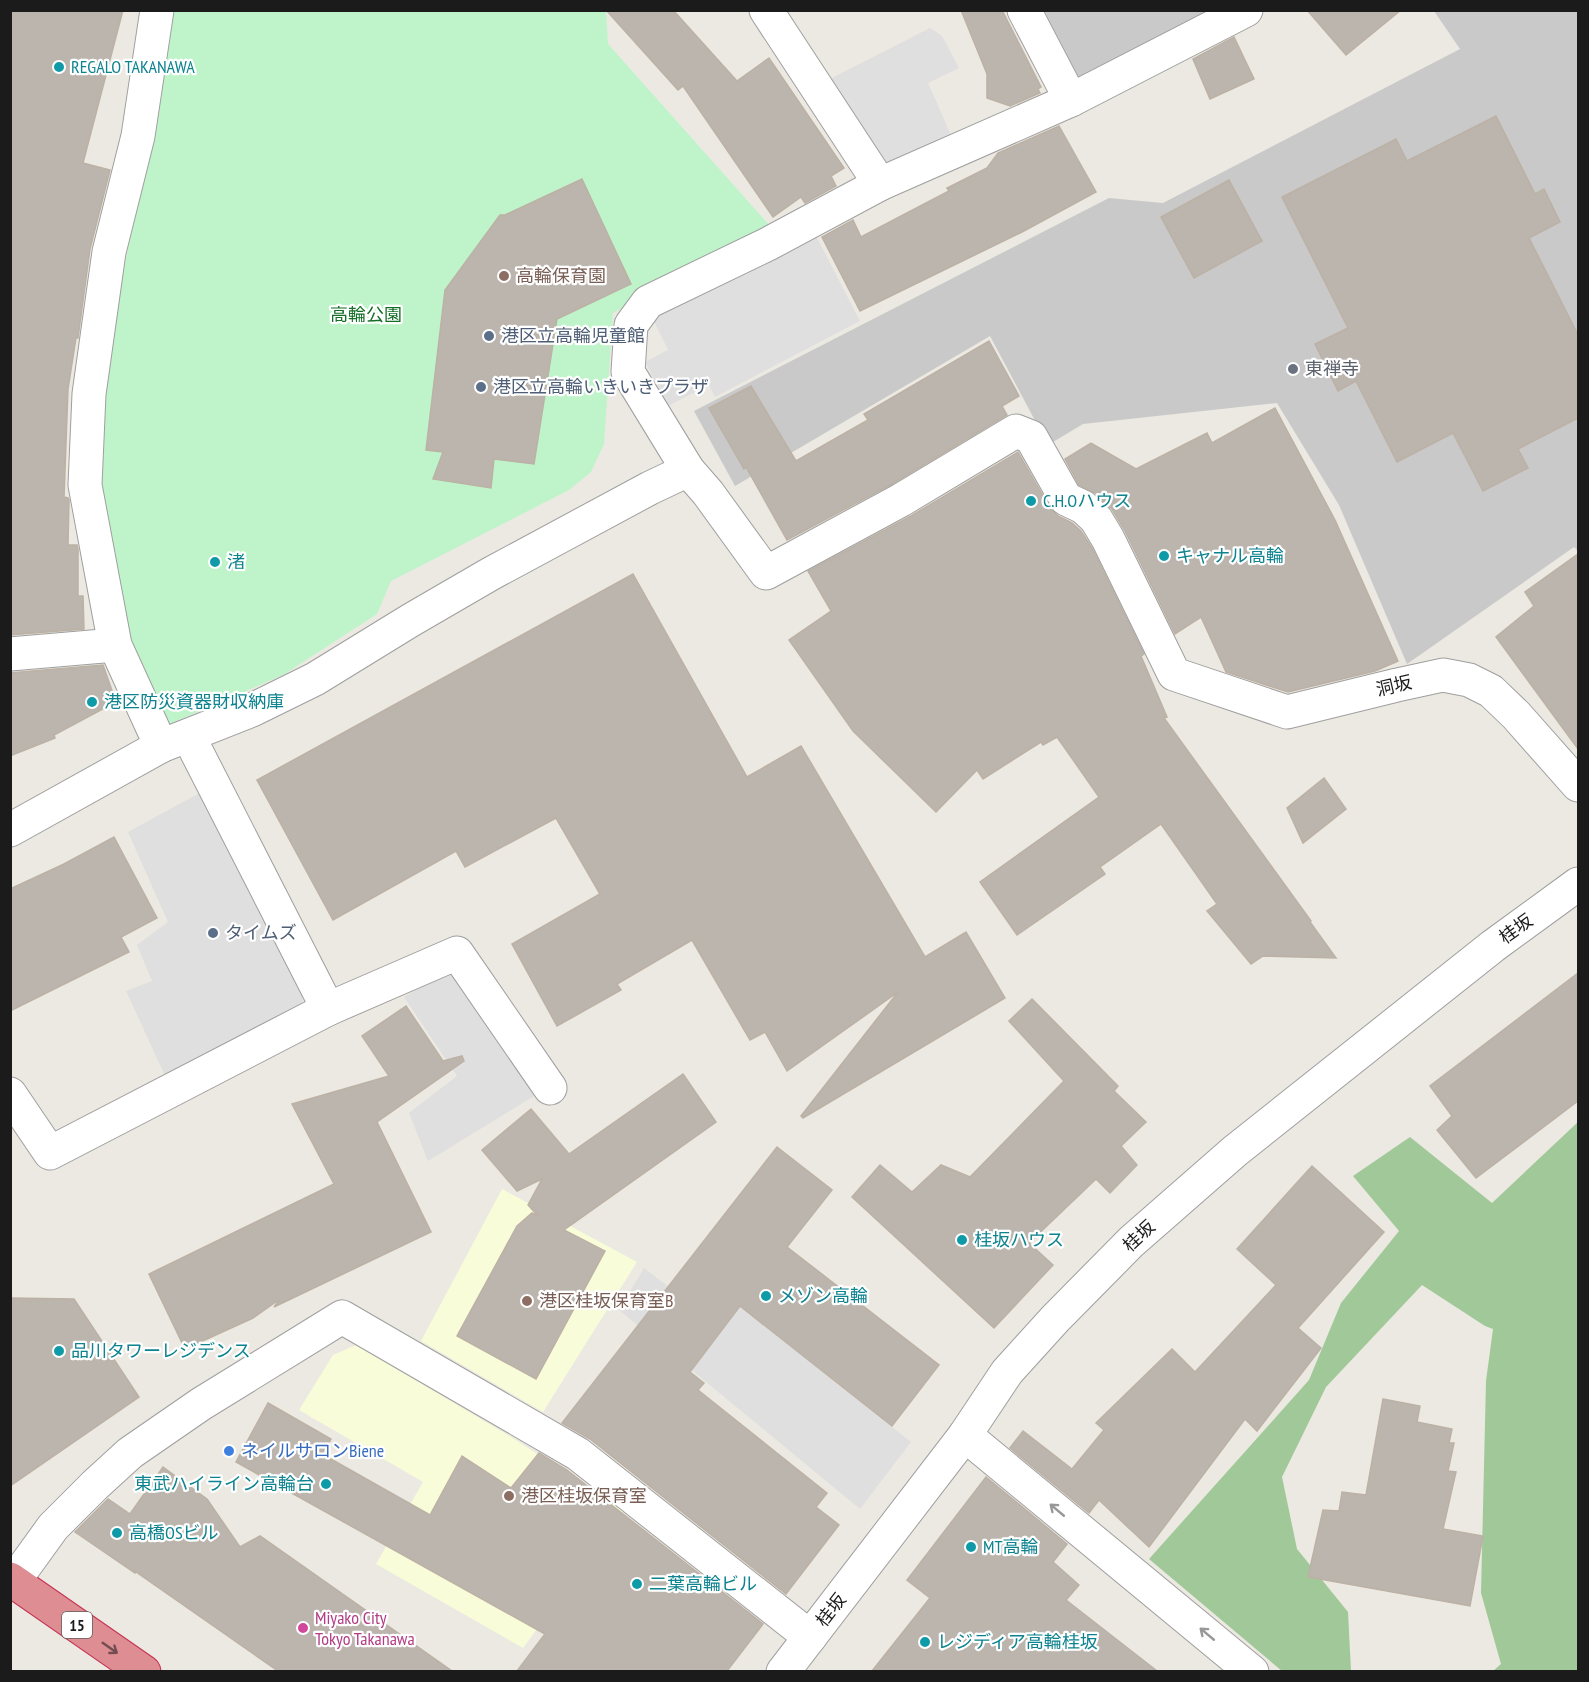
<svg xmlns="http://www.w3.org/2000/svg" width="1589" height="1682" font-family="'PT Sans Narrow','Noto Sans JP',sans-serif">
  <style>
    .education { fill: #f8fcd9 }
    .religious { fill: #c9c9c9 }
    .forest { fill: #a1c898 }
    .park { fill: #bff4ca }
    .parking { fill: #dfdfdf }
    .building { fill: #bbb5ae; stroke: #bcb1a4; stroke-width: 1.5 }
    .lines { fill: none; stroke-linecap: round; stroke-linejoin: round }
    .minor-casing { stroke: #9f9f9f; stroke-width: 35 }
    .highway-casing { stroke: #c63153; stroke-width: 35 }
    .minor { stroke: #fff; stroke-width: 33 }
    .highway { stroke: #de8d93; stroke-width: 33 }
    .oneway { stroke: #989898 }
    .oneway2 { stroke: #734e51 }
    .culture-dot { fill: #0f9aa8; stroke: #fff; stroke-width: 2 }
    .education-dot { fill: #8d6e63; stroke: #fff; stroke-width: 2 }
    .service-dot { fill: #5c6f8a; stroke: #fff; stroke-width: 2 }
    .worship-dot { fill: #6b7280; stroke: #fff; stroke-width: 2 }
    .shop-dot { fill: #3f7fe0; stroke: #fff; stroke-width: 2 }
    .hotel-dot { fill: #d1479c; stroke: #fff; stroke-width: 2 }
    .labels { text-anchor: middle; stroke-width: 4.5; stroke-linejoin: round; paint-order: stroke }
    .shield { fill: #fff; stroke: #5f5f5f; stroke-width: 1.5 }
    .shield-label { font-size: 16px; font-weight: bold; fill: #1b1b1b }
    .culture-label { font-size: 18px; fill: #0d838f; stroke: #fff; text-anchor: start }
    .education-label { font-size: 18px; fill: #785e54; stroke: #fff; text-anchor: start }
    .park-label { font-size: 18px; fill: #146e26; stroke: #fff }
    .service-label { font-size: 18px; fill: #4e5e75; stroke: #fff; text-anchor: start }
    .worship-label { font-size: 18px; fill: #5b616d; stroke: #fff; text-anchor: start }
    .street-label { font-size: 18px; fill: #1b1b1b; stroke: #fff }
    .shop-label { font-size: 18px; fill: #366cbe; stroke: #fff; text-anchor: start }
    .hotel-label { font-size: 18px; fill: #b23c85; stroke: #fff; text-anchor: start }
  </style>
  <rect width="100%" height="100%" fill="#ebe9e1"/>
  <!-- education -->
  <g class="education">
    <path d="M502,1189L637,1262L543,1412L421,1341Z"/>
    <path d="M356,1345L508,1435L624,1510L523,1648L376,1564L423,1482L299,1410L333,1355Z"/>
  </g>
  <!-- religious -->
  <g class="religious">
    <path d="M1039,11H1226L1073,90Z"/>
    <path d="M1434,11H1578V551L1574,547L1407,664L1339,505L1277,403L1083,424L1048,445L990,336L735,486L694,411L1109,198L1163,203L1460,49Z"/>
  </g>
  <!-- forest -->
  <path class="forest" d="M1578,1122V1671H1493L1501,1664L1481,1593L1486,1381L1493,1329L1485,1326L1422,1285L1326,1387L1282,1477L1297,1549L1348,1612L1351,1671H1282L1149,1559L1309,1380L1341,1303L1399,1231L1353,1176L1410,1137L1492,1203Z"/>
  <!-- park -->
  <path class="park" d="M171,11H606L608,44L771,227L613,313L604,444L591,472L569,490L391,581L377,614L283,675L160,728L125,647L94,485L113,329L153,114Z"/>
  <!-- parking -->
  <g class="parking">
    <path d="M930,28L942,36L959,68L928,83L951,135L888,167L830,79Z"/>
    <path d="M814,232L860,321L715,397L709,385L668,406L645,362L668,350L652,317Z"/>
    <path d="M203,791L303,993L302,1009L167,1080L126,991L152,981L137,945L168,922L128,832Z"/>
    <path d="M455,967L534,1096L428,1161L409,1113L457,1076L404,997Z"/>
    <path d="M644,1268L723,1328L740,1306L911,1442L860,1509L619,1310Z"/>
  </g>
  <!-- building -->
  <g class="building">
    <path d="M10,10H123L83,163L110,170L90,249L78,338H76L68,389L64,497L68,498L69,500L68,545H77L78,549V596H83L84,629L10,635Z"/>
    <path d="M606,10H673L737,81L769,58L844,168L831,176L836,186L805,203L801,197L773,217L683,86L678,90Z"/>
    <path d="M961,10H1002L1041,87L1038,89L1040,93L1010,106L987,98V74Z"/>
    <path d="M1307,10H1401L1346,55Z"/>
    <path d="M1234,37L1254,79L1210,99L1193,59Z"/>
    <path d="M1496,116L1535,194L1544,189L1560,222L1529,238L1578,335V418L1518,449L1528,468L1483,491L1453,433L1397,462L1356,381L1338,391L1315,344L1348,328L1282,197L1396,139L1407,161Z"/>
    <path d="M1059,126L1096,192L1022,232L860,311L822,237L853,220L861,237L949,191L947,188L987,168L998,153Z"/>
    <path d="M582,179L631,284L557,319L534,464L494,459L491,488L433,479L443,452L426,450L445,290L500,215H505Z"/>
    <path d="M1229,180L1262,241L1194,278L1161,217Z"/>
    <path d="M989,341L1019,396L1002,406L1007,415L892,484L787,540L746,467L744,469L709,408L751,386L796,461L868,420L864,414Z"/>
    <path d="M1275,408L1335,520L1398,661L1375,671L1288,692L1226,672L1201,617L1175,634L1125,531L1112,509L1095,493L1079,485L1065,459L1091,443L1136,469L1207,433L1212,443Z"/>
    <path d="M1018,452L1050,508L1058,516L1072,523L1081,531L1092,548L1144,654L1141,656L1167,717L1164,718L1311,921L1310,922L1336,958L1263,956L1251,964L1207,911L1217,904L1161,824L1100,867L1105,874L1017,935L980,882L1099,797L1057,737L1043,745L1041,742L983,779L977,770L936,812L853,731L789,640L831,611L808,571L911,516Z"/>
    <path d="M1578,554V749L1496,637L1534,606L1525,592Z"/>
    <path d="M633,574L747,777L801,746L925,957L966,932L1005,998L803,1118L801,1116L898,992L787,1071L765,1032L750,1040L692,940L617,984L621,990L557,1026L512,944L600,894L556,818L465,867L456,851L333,920L257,780Z"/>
    <path d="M103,665L116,702L54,735L55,738L10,756V673Z"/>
    <path d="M1324,778L1346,809L1303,843L1287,808Z"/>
    <path d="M114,837L157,918L121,937L129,952L10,1011V889L64,864Z"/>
    <path d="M1578,973V1101L1476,1178L1437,1130L1452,1116L1430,1086Z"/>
    <path d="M1032,999L1118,1086L1114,1091L1146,1122L1121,1146L1137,1165L1110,1193L1096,1179L1029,1243L1053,1265L994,1328L852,1197L880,1165L912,1192L941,1165L970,1177L1064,1081L1009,1021Z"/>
    <path d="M406,1006L443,1061L462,1056L464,1061L377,1122L431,1232L274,1307L280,1299L253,1318L185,1349L149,1274L334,1184L292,1104L389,1076L362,1036Z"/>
    <path d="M683,1074L716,1122L564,1230L605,1251L536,1379L457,1336L517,1226L532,1213L538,1216L528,1205L542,1179L517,1191L482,1150L531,1109L569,1154Z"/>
    <path d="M777,1147L832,1190L787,1247L939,1365L892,1426L740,1306L690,1372L704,1383L698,1390L827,1493L816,1507L839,1525L786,1594L590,1439L562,1423Z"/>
    <path d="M1312,1166L1384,1232L1298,1328L1321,1348L1257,1431L1245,1419L1149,1547L1099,1500L1089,1513L1010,1448L1023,1431L1072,1469L1104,1430L1096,1423L1172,1349L1195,1372L1276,1285L1237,1249Z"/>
    <path d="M10,1298L74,1299L139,1397L10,1486Z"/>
    <path d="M1383,1399L1420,1406L1417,1422L1452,1429L1449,1443H1454L1448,1471L1456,1472L1443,1529L1483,1536L1470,1606L1308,1577L1323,1510L1339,1511L1342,1492L1366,1495Z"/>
    <path d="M268,1403L331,1439L322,1454L430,1515L462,1456L511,1488L539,1453L567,1470L763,1624L727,1671H517L545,1634L236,1462Z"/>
    <path d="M163,1467L207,1499L240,1547L260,1536L452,1671H278L136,1572L135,1573L75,1532L108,1499L130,1514Z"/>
    <path d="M986,1477L1067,1544L1053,1562L1079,1585L1066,1600L1157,1671H872L930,1598L907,1580Z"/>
  </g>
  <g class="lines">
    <defs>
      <g id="minor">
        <path d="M157,10L138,136L109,252L89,394L85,485L115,645L161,746"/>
        <path d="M766,10L880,184"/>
        <path d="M1024,10L1071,100L880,184L768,244L648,302L631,325L628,372L688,470L708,493L766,573L901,500L1016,431L1031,437L1066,499L1083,507L1096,519L1108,539L1174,674L1287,712L1397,685L1443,675L1469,680L1491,691L1516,715L1578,785"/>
        <path d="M1071,100L1246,10"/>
        <path d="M10,654L115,645"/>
        <path d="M10,830L161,746L252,710L315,679L411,620L492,573L650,488L688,470"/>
        <path d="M328,1009L457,953L550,1088"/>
        <path d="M10,1094L50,1153L328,1009L189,737"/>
        <path d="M965,1435L1252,1672"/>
        <path d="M14,1581L53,1527L95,1485L130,1453L201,1404L342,1317L578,1454L810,1637"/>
        <path d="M783,1672L965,1435L1007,1372L1055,1319L1131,1242L1235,1151L1493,946L1578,884"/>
      </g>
      <path id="highway" d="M10,1579L144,1672"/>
    </defs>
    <!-- minor casing -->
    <use href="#minor" class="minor-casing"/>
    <!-- highway casing -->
    <use href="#highway" class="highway-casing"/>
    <!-- minor -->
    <use href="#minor" class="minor"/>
    <!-- highway -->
    <use href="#highway" class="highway"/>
  </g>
  <!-- one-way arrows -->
  <defs><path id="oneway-shaft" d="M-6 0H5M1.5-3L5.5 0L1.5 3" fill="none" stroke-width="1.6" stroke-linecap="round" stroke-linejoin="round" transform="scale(1.5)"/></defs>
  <g class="oneway">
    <use href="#oneway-shaft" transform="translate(1057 1510) rotate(-140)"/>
    <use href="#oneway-shaft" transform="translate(1207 1634) rotate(-140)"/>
  </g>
  <use class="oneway2" href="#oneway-shaft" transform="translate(110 1648) rotate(35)"/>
  <!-- markers -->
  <g class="culture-dot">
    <circle cx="59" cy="67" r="6"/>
    <circle cx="1031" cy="501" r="6"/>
    <circle cx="1164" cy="556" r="6"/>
    <circle cx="215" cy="562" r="6"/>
    <circle cx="92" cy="702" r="6"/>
    <circle cx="962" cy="1240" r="6"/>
    <circle cx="766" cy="1296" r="6"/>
    <circle cx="59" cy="1351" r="6"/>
    <circle cx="326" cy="1484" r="6"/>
    <circle cx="117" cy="1533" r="6"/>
    <circle cx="971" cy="1547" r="6"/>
    <circle cx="637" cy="1584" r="6"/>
    <circle cx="925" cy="1642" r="6"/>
  </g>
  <g class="education-dot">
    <circle cx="504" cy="276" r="6"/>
    <circle cx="527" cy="1301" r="6"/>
    <circle cx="509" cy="1496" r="6"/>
  </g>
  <g class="service-dot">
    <circle cx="489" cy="336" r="6"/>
    <circle cx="481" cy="387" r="6"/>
    <circle cx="213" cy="933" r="6"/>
  </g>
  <circle class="worship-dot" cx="1293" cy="369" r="6"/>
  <circle class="shop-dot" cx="229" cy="1451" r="6"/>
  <circle class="hotel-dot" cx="303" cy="1628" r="6"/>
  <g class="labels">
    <!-- shield labels -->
    <rect class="shield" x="62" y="1612" width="30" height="26" rx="4.5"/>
    <g class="shield-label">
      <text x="77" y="1631">15</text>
    </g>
    <!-- culture labels -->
    <g class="culture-label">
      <text x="71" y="73">REGALO TAKANAWA</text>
      <text x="1043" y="507">C.H.Oハウス</text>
      <text x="1176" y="562">キャナル高輪</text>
      <text x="227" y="568">渚</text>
      <text x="104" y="708">港区防災資器財収納庫</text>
      <text x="974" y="1246">桂坂ハウス</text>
      <text x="778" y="1302">メゾン高輪</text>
      <text x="71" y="1357">品川タワーレジデンス</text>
      <text x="314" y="1490" text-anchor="end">東武ハイライン高輪台</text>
      <text x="129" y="1539">高橋OSビル</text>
      <text x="983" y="1553">MT高輪</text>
      <text x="649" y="1590">二葉高輪ビル</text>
      <text x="937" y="1648">レジディア高輪桂坂</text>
    </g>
    <!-- education labels -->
    <g class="education-label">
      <text x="516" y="282">高輪保育園</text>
      <text x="539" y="1307">港区桂坂保育室B</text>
      <text x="521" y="1502">港区桂坂保育室</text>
    </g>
    <!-- park labels -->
    <g class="park-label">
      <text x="366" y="321">高輪公園</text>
    </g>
    <!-- service labels -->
    <g class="service-label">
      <text x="501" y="342">港区立高輪児童館</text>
      <text x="493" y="393">港区立高輪いきいきプラザ</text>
      <text x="225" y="939">タイムズ</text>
    </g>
    <!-- worship labels -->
    <g class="worship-label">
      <text x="1305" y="375">東禅寺</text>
    </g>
    <!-- street labels -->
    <g class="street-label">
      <text transform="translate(1394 686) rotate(-13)" y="6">洞坂</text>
      <text transform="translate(1516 929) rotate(-36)" y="6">桂坂</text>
      <text transform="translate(1139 1236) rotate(-43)" y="6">桂坂</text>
      <text transform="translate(831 1610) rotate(-52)" y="6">桂坂</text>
    </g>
    <!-- shop labels -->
    <g class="shop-label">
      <text x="241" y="1457">ネイルサロンBiene</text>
    </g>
    <!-- hotel labels -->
    <g class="hotel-label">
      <text x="315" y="1624">Miyako City<tspan x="315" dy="21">Tokyo Takanawa</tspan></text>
    </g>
  </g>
  <!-- border -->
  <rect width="1589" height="1682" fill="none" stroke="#1b1b1b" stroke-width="24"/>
</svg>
